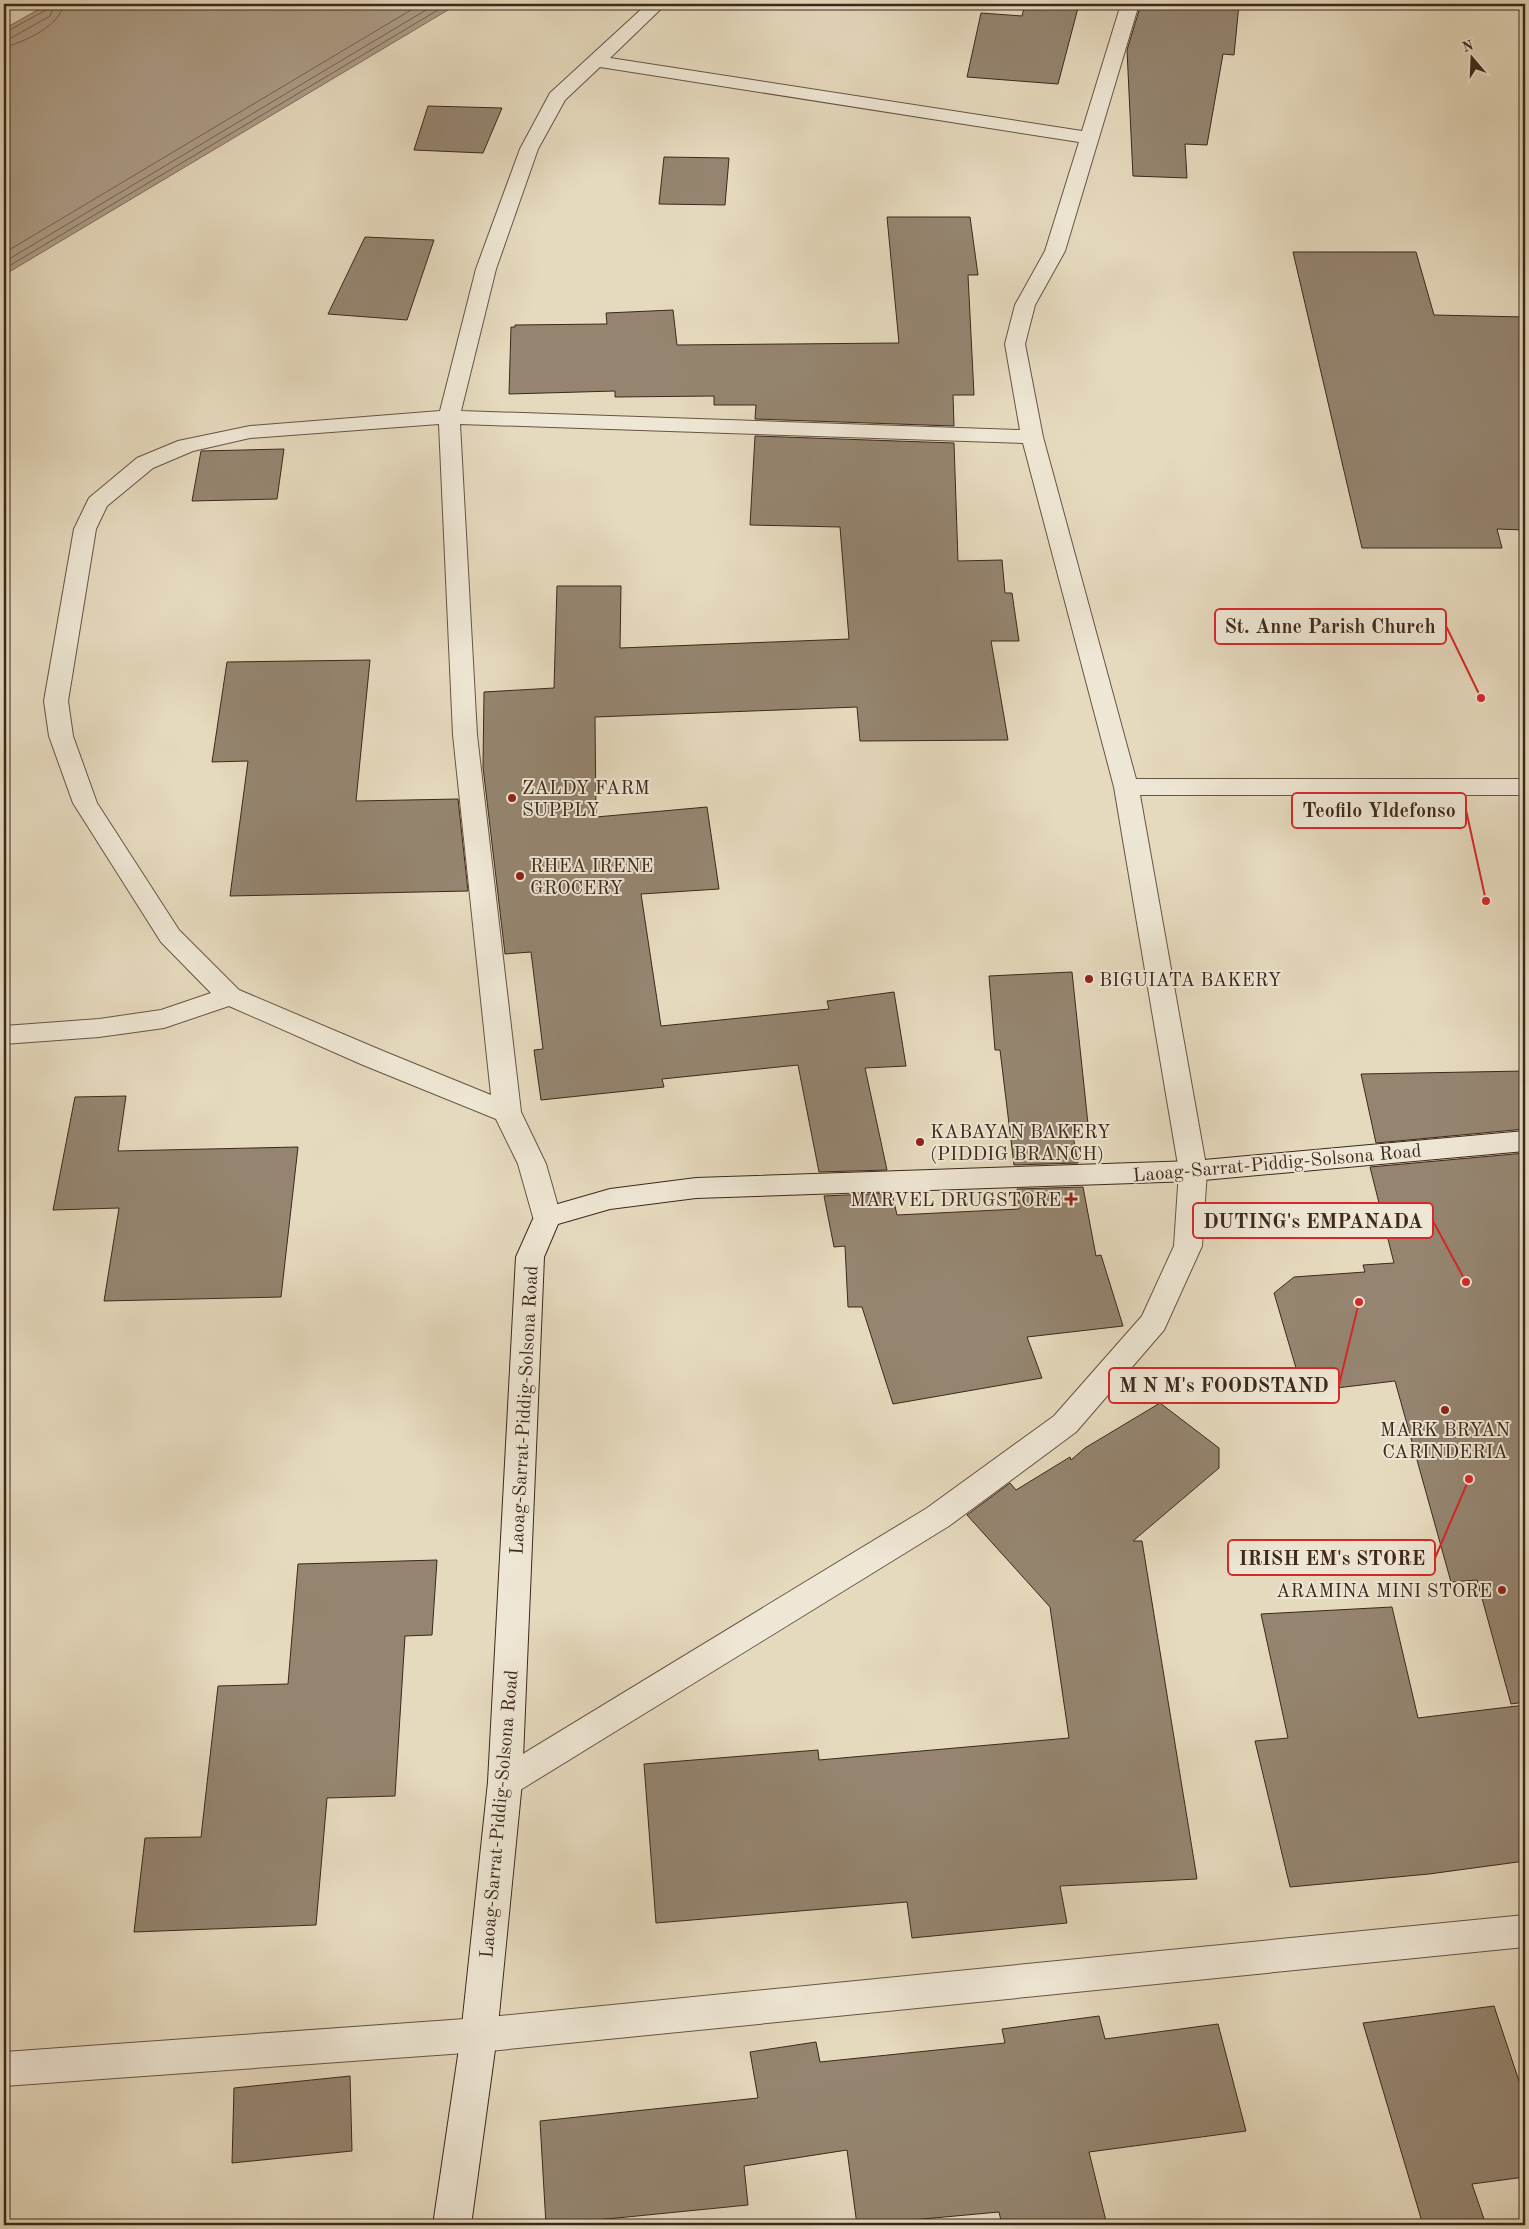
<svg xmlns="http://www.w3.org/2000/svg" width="1529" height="2229" font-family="'Old Standard TT',serif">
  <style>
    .water { fill: #ad9d87; stroke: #806e5c }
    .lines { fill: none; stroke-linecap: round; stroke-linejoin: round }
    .shore { stroke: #756252; stroke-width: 1 }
    .building { fill: #958570; stroke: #3d281c }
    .street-casing { stroke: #675444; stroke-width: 2 }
    .secondary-casing { stroke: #3d281c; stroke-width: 2 }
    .street { fill: #efe7d5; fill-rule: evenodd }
    .secondary { fill: #efe7d5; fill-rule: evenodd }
    .poi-dot { fill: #8f2418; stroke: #efe7d5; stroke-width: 2 }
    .labels { text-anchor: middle; stroke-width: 4; stroke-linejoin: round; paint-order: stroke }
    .poi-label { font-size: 19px; fill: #3d281c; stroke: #efe7d5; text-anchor: start }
    .street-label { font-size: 19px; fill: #3d281c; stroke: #efe7d5 }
    .leader { fill: none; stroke: #d62828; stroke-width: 2 }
    .callout-dot { fill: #d62828; stroke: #efe7d5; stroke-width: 2 }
    .callout { fill: #efe7d5; stroke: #d62828; stroke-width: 2 }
    .callout-label { font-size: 20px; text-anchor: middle; font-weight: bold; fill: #3d281c }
  </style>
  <rect width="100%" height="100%" fill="#e6dabe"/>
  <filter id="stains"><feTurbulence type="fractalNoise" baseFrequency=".004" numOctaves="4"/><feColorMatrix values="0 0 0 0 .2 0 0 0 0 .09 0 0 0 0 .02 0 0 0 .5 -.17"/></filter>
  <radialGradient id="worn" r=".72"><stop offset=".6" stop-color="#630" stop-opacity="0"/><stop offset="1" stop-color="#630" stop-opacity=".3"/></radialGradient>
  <!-- water -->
  <path class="water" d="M48,4H458L4,275V29Z"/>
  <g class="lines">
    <!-- shore -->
    <g class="shore">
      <path d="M4,33L46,10L49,4"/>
      <path d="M4,39L11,38L50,16L55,4"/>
      <path d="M4,47C23,43 62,25 63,4"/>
      <path d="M4,253L421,4"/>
      <path d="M4,262L436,4"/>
      <path d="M4,269L448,4"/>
    </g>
  </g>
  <!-- building -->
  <g class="building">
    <path d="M1025,4H1079L1058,84L967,77L981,13L1022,16Z"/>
    <path d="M1141,4H1239L1234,55L1223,54L1207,145L1185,144L1187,178L1133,176L1127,50Z"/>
    <path d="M428,106L502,108L483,153L414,150Z"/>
    <path d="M664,157L729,158L725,205L659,204Z"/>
    <path d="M887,217H970L978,275H968L974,395H953L954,426L755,419L756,405H714V396L615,397V391L509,394L511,327H515V325L607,324L606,313L673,310L677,345L899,343Z"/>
    <path d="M365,237L434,240L407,320L328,314Z"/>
    <path d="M1293,252H1416L1434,315L1525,317V530L1497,529L1502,548H1362Z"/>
    <path d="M755,436L954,443L958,561L1002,560L1005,593H1012L1019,641H991L1008,740L860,741L857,707L595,717L596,817L707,807L719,889L641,894L661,1026L829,1009L827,1001L894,992L906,1066L865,1068L887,1170L819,1172L798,1065L662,1079L664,1087L541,1100L534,1050L543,1049L531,952L505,954L483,767L484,692L554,688L557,586H621L620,648L849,639L840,527L750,525Z"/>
    <path d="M284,449L277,499L192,501L201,451Z"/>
    <path d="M370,660L356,801L458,799L468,891L230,896L248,761L212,762L227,662Z"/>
    <path d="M1072,972L1088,1124L1071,1125L1078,1163L1014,1165L1000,1050H995L989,976Z"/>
    <path d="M1525,1071V1129L1376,1143L1361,1074Z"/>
    <path d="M126,1096L118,1151L298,1147L281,1297L104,1301L119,1208L53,1210L75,1097Z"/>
    <path d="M1525,1153V1702L1511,1704L1477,1580L1451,1582L1395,1381L1303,1392L1274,1293L1294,1277L1365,1272L1363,1265L1394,1263L1370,1167Z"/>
    <path d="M1083,1187L1096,1256L1101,1255L1123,1326L1027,1337L1042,1378L893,1404L862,1307H848L845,1246L834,1247L824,1196L892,1193L897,1215L1019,1209L1017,1189Z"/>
    <path d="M1160,1403L1219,1448V1468L1133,1541H1142L1197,1879L1060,1886L1067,1923L912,1938L907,1902L656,1923L644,1764L818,1750L819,1760L1069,1738L1050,1607L967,1515L1010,1483L1016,1490L1070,1457L1071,1460L1085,1448Z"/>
    <path d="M437,1560L432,1635L405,1636L395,1796L327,1798L316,1925L134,1932L145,1838L201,1837L218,1686L288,1684L298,1564Z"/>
    <path d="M1392,1607L1418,1718L1525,1705V1861L1429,1874L1290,1887L1255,1741L1288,1738L1261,1614Z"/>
    <path d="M1494,2006L1525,2099V2177L1472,2184L1486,2225H1423L1363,2023Z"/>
    <path d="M1099,2016L1105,2039L1218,2024L1246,2131L1089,2152L1107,2225H1002L999,2212L857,2225L847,2150L744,2166L748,2205L546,2225L540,2121L758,2098L750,2052L816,2042L820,2062L1005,2043L1002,2029Z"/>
    <path d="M350,2076L352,2151L232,2163L234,2088Z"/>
  </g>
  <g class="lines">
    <defs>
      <g id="street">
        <path d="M647,4H666L610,58L1082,131L1121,4H1139L1065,251L1035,305L1025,344L1043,437L1136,779H1525V795H1140L1207,1171L1202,1246L1164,1330L1076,1432L949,1526L517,1792L505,1797L493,1792L488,1782L493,1772L927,1508L1054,1416L1142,1316L1174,1246L1179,1171L1114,787L1023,443L460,424L477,735L521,1112L546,1164L561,1217L557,1224L547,1228L537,1224L533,1217L518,1164L496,1119L363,1065L229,1006L164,1028L99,1037L4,1044V1026L99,1019L161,1010L211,993L161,942L73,803L49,736L44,701L74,529L89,498L137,458L178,441L250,426L440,411L476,269L520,149L550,93ZM600,67L1079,142L1045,251L1015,305L1005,344L1020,430L461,411L496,269L538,149L565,100ZM439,424L453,735L491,1095L383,1051L239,990L179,930L97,803L73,736L68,701L96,529L107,506L153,468L193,451L250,438Z"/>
        <path d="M1525,1915V1947L479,2052L4,2086V2052L479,2018Z"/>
      </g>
      <path id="secondary" d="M1525,1131V1151L1193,1181L696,1198L610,1209L558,1224L544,1257L522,1782L497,2035L471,2225H433L461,2035L488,1782L516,1257L537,1210L610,1189L696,1178L1193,1161Z"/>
    </defs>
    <!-- street casing -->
    <use href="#street" class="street-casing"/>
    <!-- secondary casing -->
    <use href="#secondary" class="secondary-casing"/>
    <!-- street -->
    <use href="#street" class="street"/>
    <!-- secondary -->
    <use href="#secondary" class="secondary"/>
  </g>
  <!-- markers -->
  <g class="poi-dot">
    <circle cx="512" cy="798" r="5"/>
    <circle cx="520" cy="876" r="5"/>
    <circle cx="1089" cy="979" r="5"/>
    <circle cx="920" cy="1142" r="5"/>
    <path d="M1068.5 1191.5h5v5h5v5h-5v5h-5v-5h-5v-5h5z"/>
    <circle cx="1445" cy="1410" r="5"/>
    <circle cx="1502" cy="1590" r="5"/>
  </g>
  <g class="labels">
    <!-- poi labels -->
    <g class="poi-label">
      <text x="522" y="794">ZALDY FARM<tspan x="522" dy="22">SUPPLY</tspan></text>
      <text x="530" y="872">RHEA IRENE<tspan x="530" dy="22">GROCERY</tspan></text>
      <text x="1099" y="986">BIGUIATA BAKERY</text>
      <text x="930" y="1138">KABAYAN BAKERY<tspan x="930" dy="22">(PIDDIG BRANCH)</tspan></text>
      <text x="1061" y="1206" text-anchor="end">MARVEL DRUGSTORE</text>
      <text x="1445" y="1436" text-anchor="middle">MARK BRYAN<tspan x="1445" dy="22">CARINDERIA</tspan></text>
      <text x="1492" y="1597" text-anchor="end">ARAMINA MINI STORE</text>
    </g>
    <!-- street labels -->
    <g class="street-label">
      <text transform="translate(1277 1162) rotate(-5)" y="7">Laoag-Sarrat-Piddig-Solsona Road</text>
      <text transform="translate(523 1410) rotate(-87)" y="7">Laoag-Sarrat-Piddig-Solsona Road</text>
      <text transform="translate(498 1814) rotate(-85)" y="7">Laoag-Sarrat-Piddig-Solsona Road</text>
    </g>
  </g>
  <!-- callouts -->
  <path class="leader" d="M1481 698L1446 626M1486 901L1466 810M1466 1282L1433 1221M1359 1302L1339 1385M1469 1479L1435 1558"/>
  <g class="callout-dot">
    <circle cx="1481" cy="698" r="5"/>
    <circle cx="1486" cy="901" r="5"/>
    <circle cx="1466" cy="1282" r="5"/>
    <circle cx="1359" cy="1302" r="5"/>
    <circle cx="1469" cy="1479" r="5"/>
  </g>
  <g class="callout">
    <rect x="1215" y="609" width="231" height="35" rx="5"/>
    <rect x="1292" y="793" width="174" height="35" rx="5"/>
    <rect x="1193" y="1203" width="240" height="35" rx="5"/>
    <rect x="1109" y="1368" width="230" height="35" rx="5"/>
    <rect x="1228" y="1540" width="207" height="35" rx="5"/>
  </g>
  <g class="callout-label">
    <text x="1330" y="633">St. Anne Parish Church</text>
    <text x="1379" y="817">Teofilo Yldefonso</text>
    <text x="1313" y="1228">DUTING's EMPANADA</text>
    <text x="1224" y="1392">M N M's FOODSTAND</text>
    <text x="1332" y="1565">IRISH EM's STORE</text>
  </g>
  <!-- margin -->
  <rect width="1529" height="2229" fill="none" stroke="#e6dabe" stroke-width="20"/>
  <rect x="5" y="5" width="1519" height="2219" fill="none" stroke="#3d281c" stroke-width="2.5"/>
  <rect x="10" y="10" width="1509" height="2209" fill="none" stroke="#3d281c"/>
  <!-- north arrow -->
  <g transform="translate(1472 58) rotate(341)" stroke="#efe7d5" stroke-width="4" paint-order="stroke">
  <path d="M0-4L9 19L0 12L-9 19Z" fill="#3d281c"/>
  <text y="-8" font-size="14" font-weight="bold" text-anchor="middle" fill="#3d281c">N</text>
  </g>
  <rect width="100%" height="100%" filter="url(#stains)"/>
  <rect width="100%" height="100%" fill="url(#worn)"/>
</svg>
